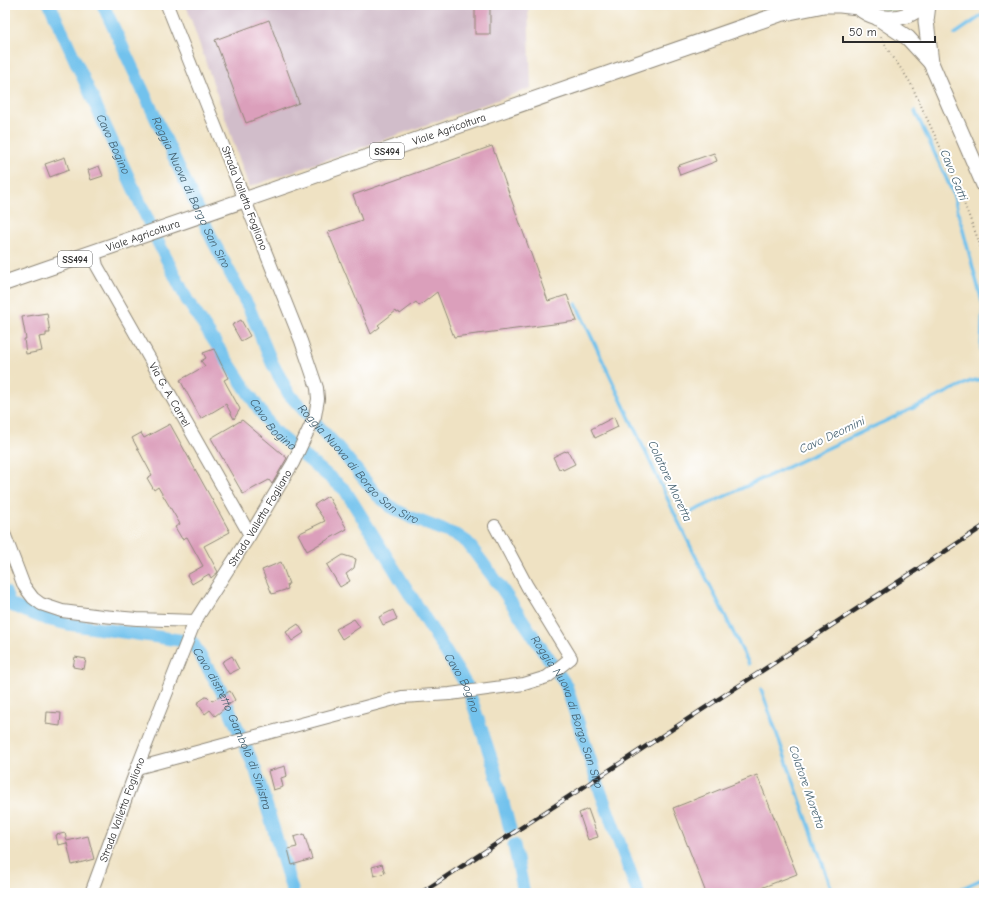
<svg xmlns="http://www.w3.org/2000/svg" width="989" height="898" font-family="'Comic Neue',sans-serif">
  <style>
    .industrial { fill: #d1bdca }
    .green { fill: #95dd97; stroke: #608461 }
    .lines { fill: none; stroke-linecap: round; stroke-linejoin: round }
    .stream { stroke: #72c2ed; stroke-width: 3.5 }
    .canal { stroke: #72c2ed; stroke-width: 13 }
    .building { fill: #db9fbb }
    .minor-casing { stroke: #8d8677; stroke-width: 14 }
    .major-casing { stroke: #8d8677; stroke-width: 17 }
    .path { stroke: #8d8677; stroke-width: 2; stroke-dasharray: 1 3; stroke-linecap: butt }
    .minor { stroke: #fff; stroke-width: 12 }
    .major { stroke: #fff; stroke-width: 15 }
    .rail-casing { stroke: #2b2b2b; stroke-width: 4.5 }
    .rail { stroke: #fff; stroke-width: 3; stroke-dasharray: 9; stroke-linecap: butt }
    .labels { text-anchor: middle; stroke-width: 4; stroke-linejoin: round; paint-order: stroke }
    .shield { fill: #fff; stroke: #6b6b6b; stroke-width: 1 }
    .shield-label { font-size: 10px; font-weight: bold; fill: #2b2b2b }
    .street-label { font-size: 11px; fill: #2b2b2b; stroke: #fff }
    .water-label { font-size: 12px; font-style: italic; fill: #44606f; stroke: #fff }
  </style>
  <rect width="100%" height="100%" fill="#fff"/>
  <filter id="ink" filterUnits="userSpaceOnUse"><feTurbulence type="fractalNoise" baseFrequency=".025" numOctaves="2"/><feDisplacementMap in="SourceGraphic" scale="8" xChannelSelector="R" yChannelSelector="G"/><feConvolveMatrix kernelMatrix="1 2 1 2 8 2 1 2 1" color-interpolation-filters="sRGB"/></filter>
  <filter id="wash" filterUnits="userSpaceOnUse"><feTurbulence type="fractalNoise" baseFrequency=".012" numOctaves="4" result="noise"/><feDisplacementMap in="SourceGraphic" scale="16" xChannelSelector="R" yChannelSelector="G"/><feGaussianBlur stdDeviation="0.9" result="paint"/><feColorMatrix in="noise" values="0 0 0 0 0 0 0 0 0 0 0 0 0 0 0 0 0 1.4 0 .05"/><feComposite in="paint" operator="in"/></filter>
  <g filter="url(#wash)">
    <rect width="100%" height="100%" fill="#efe2c3"/>
    <!-- industrial -->
    <path class="industrial" d="M186,5H528L531,88L249,187Z"/>
    <!-- green -->
    <path class="green" d="M870,5H911C897,12 883,12 870,5Z"/>
    <g class="lines">
      <!-- stream -->
      <g class="stream">
        <path d="M955,34L984,14"/>
        <path d="M915,111L953,193L983,305L981,350L984,366"/>
        <path d="M576,304L678,521L749,664"/>
        <path d="M689,513L971,381L984,379"/>
        <path d="M761,689L833,893"/>
        <path d="M952,893L984,878"/>
      </g>
      <!-- canal -->
      <g class="canal">
        <path id="s1" d="M50,5L157,240L187,300L273,430L345,490L467,686L494,767L510,829"/>
        <path id="s2" d="M103,5L213,241L249,308L272,363L289,394L341,451L377,495L394,509L412,518L458,536L467,542L500,586L566,685L601,793L638,893"/>
        <path id="s3" d="M5,592L9,603L13,606L46,619L68,624L192,642L221,690L256,771L293,893"/>
        <path d="M514,845L524,893"/>
      </g>
    </g>
    <g id="blocks">
      <!-- building -->
      <g class="building">
        <rect x="475" y="5" width="15" height="29"/>
        <path d="M269,20L299,103L246,123L215,40Z"/>
        <path d="M492,146L548,301L567,295L577,321L454,337L437,292L419,306L416,302L400,314L399,312L397,313L396,311L378,325L380,327L371,334L328,232L362,220L353,195Z"/>
        <path d="M714,153L717,161L680,175L677,166Z"/>
        <path d="M65,157L69,170L50,177L45,164Z"/>
        <path d="M99,166L103,176L91,180L88,170Z"/>
        <path d="M47,313L50,333H46V336L39,337L42,351L26,354L24,339H26L22,317Z"/>
        <path d="M241,320L250,336L241,341L232,325Z"/>
        <path d="M214,349L228,378L224,380L240,409L234,419L226,404L201,419L180,380L205,366L201,361L206,358L203,353Z"/>
        <path d="M614,417L618,427L595,438L591,429Z"/>
        <path d="M242,420L287,458L272,484L269,480L243,494L211,438Z"/>
        <path d="M170,424L230,532L204,546L218,572L211,578L209,574L192,584L187,575L203,566L187,537L182,539L175,527L180,524L158,487L154,490L147,478L152,475L132,438L141,433L144,438Z"/>
        <path d="M565,451L566,452L568,451L575,464L563,470L562,468L559,469L553,457Z"/>
        <path d="M328,496L347,529L307,551L298,534L325,521L314,505Z"/>
        <path d="M343,555L356,559L354,568L346,574L350,581L340,587L327,565Z"/>
        <path d="M281,562L289,584H287L288,589L272,594L262,570Z"/>
        <path d="M393,610L397,619L383,625L379,617Z"/>
        <path d="M354,619L360,627L342,639L336,629Z"/>
        <path d="M298,624L304,633L292,641L286,632Z"/>
        <path d="M232,656L239,669L229,674L222,662Z"/>
        <path d="M75,657L86,659L84,669L73,667Z"/>
        <path d="M230,691L235,700L215,716L210,710L205,714L197,703L207,696L212,701Z"/>
        <path d="M47,712L61,713L60,726L46,724Z"/>
        <path d="M285,766L287,776L281,778L283,787L273,790L268,771Z"/>
        <path d="M757,775L797,874L748,893H706L673,808Z"/>
        <path d="M588,809L598,837L588,840L579,813Z"/>
        <path d="M65,833L67,841L88,836L94,859L72,865L67,843L58,845L56,835Z"/>
        <path d="M304,834L312,859L292,865L288,849L297,847L294,837Z"/>
        <path d="M382,864L385,873L374,876L372,867Z"/>
      </g>
    </g>
  </g>
  <g filter="url(#ink)">
    <use href="#blocks" fill-opacity="0" stroke="#8d8677" stroke-width="1"/>
    <g class="lines">
      <defs>
        <g id="minor">
          <path id="s4" d="M94,252L97,266L250,535"/>
          <path d="M5,536L24,586L33,598L41,604L62,611L102,616L137,619L195,621"/>
          <path d="M137,768L402,697L450,694L524,684L547,677L571,658L527,586L495,526"/>
          <path id="s5" d="M91,893L137,768L195,621L250,535L293,463L315,416L318,399L317,388L301,341L167,5"/>
        </g>
        <g id="major">
          <path d="M856,5C874,23 905,22 923,5"/>
          <path d="M928,5L926,21L931,63L984,185"/>
          <path d="M878,18L908,38L931,63"/>
          <path id="s6" d="M5,283L780,14L824,5H840L858,7"/>
        </g>
      </defs>
      <!-- minor casing -->
      <use href="#minor" class="minor-casing"/>
      <!-- major casing -->
      <use href="#major" class="major-casing"/>
      <!-- path -->
      <path class="path" d="M881,37L889,51L910,82L950,168L978,239L984,260"/>
      <!-- minor -->
      <use href="#minor" class="minor"/>
      <!-- major -->
      <use href="#major" class="major"/>
      <defs>
        <path id="rail" d="M421,893L984,526"/>
      </defs>
      <!-- rail casing -->
      <use href="#rail" class="rail-casing"/>
      <!-- rail -->
      <use href="#rail" class="rail"/>
    </g>
  </g>
  <g class="labels">
    <!-- shield labels -->
    <g class="shield">
      <rect x="370" y="143" width="34" height="16" rx="3"/>
      <rect x="58" y="251" width="34" height="16" rx="3"/>
    </g>
    <g class="shield-label">
      <text x="387" y="155">SS494</text>
      <text x="75" y="263">SS494</text>
    </g>
    <!-- street labels -->
    <g class="street-label">
      <text dy="4" stroke="none"><textPath href="#s6" startOffset="470">Viale Agricoltura</textPath></text>
      <text transform="translate(245 198) rotate(69)" y="4">Strada Valletta Fogliano</text>
      <text dy="4" stroke="none"><textPath href="#s6" startOffset="146">Viale Agricoltura</textPath></text>
      <text dy="4" stroke="none"><textPath href="#s4" startOffset="162">Via G. A. Carrel</textPath></text>
      <text dy="4" stroke="none"><textPath href="#s5" startOffset="413">Strada Valletta Fogliano</textPath></text>
      <text dy="4" stroke="none"><textPath href="#s5" startOffset="89">Strada Valletta Fogliano</textPath></text>
    </g>
    <!-- water labels -->
    <g class="water-label">
      <text dy="4" stroke="none"><textPath href="#s1" startOffset="153">Cavo Bogino</textPath></text>
      <text transform="translate(954 175) rotate(68)" y="4">Cavo Gatti</text>
      <text dy="4" stroke="none"><textPath href="#s2" startOffset="207">Roggia Nuova di Borgo San Siro</textPath></text>
      <text dy="4" stroke="none"><textPath href="#s1" startOffset="477">Cavo Bogino</textPath></text>
      <text transform="translate(832 435) rotate(-25)" y="4">Cavo Deomini</text>
      <text dy="4" stroke="none"><textPath href="#s2" startOffset="531">Roggia Nuova di Borgo San Siro</textPath></text>
      <text transform="translate(670 481) rotate(65)" y="4">Colatore Moretta</text>
      <text dy="4" stroke="none"><textPath href="#s1" startOffset="801">Cavo Bogino</textPath></text>
      <text dy="4" stroke="none"><textPath href="#s2" startOffset="867">Roggia Nuova di Borgo San Siro</textPath></text>
      <text dy="4" stroke="none"><textPath href="#s3" startOffset="296">Cavo distretto Gambolò di Sinistra</textPath></text>
      <text transform="translate(807 787) rotate(71)" y="4">Colatore Moretta</text>
    </g>
  </g>
  <!-- margin -->
  <rect width="989" height="898" fill="none" stroke="#fff" stroke-width="20"/>
  <!-- scale -->
  <path d="M843 36v6h92v-6" fill="none" stroke="#2b2b2b" stroke-width="2"/>
  <text x="849" y="36" font-size="12" fill="#2b2b2b" stroke="#ffffff" stroke-width="3" paint-order="stroke">50 m</text>
</svg>
